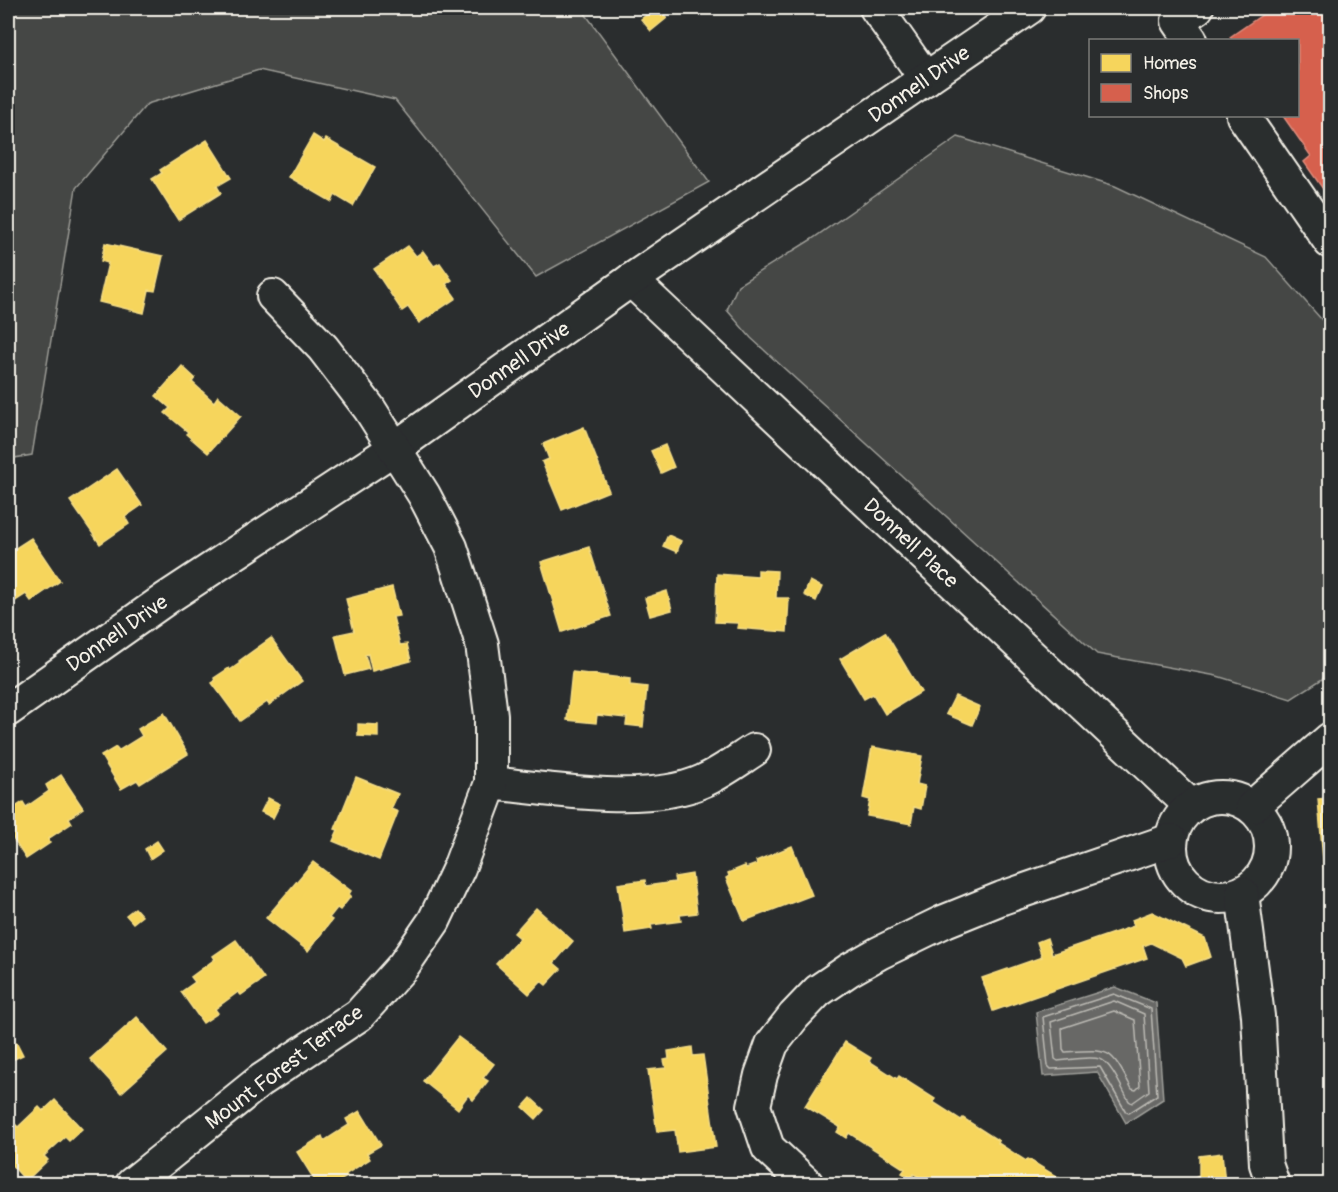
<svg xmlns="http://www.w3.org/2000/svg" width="1338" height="1192" font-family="Pangolin,sans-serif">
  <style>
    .green { fill: #444645; stroke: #9c9c96; stroke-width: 1.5 }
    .water { fill: #676866; stroke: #9f9f9a; stroke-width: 1.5 }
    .homes { fill: #f6d55c; stroke: #f5dd86; stroke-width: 1.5 }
    .shops { fill: #d6604d; stroke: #df8c7c; stroke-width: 1.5 }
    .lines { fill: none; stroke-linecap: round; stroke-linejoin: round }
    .shore { stroke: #bcbab4; stroke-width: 1.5 }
    .minor-casing { stroke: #f4f1e8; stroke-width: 36 }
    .minor { stroke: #2a2d2e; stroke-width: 32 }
    .labels { text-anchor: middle; stroke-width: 6; stroke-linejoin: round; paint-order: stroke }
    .street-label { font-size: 21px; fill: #f4f1e8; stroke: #2a2d2e }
  </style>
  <rect width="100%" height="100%" fill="#2a2d2e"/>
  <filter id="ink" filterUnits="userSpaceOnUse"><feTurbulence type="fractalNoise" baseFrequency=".0167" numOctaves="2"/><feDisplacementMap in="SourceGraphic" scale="12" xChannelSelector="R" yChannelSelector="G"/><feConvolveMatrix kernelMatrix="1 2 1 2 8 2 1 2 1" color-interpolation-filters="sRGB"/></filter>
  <g filter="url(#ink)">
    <!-- green -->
    <g class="green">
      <path d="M8,8H581L709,182L536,277L395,100L259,70L147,104L76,188L32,455L8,459Z"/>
      <path d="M958,137L1115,186L1266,257L1330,329V674L1291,699L1217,676L1097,654L751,338L727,310L738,285L812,239Z"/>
    </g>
    <!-- water -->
    <path class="water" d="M1115,987L1156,1003L1163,1099L1126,1123L1097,1072L1043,1076L1036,1012Z"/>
    <!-- homes -->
    <g class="homes">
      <path d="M655,8H658L667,18L651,31L641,19Z"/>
      <path d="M313,135L324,142L326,139L375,167L353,206L335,195L332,202L289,177Z"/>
      <path d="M207,140L231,178L217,186L221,193L178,220L152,179L162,173L160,170Z"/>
      <path d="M105,243L163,256L155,291L149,290L144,313L99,302L108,263L101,261Z"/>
      <path d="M408,246L416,256L423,251L434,266L440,263L452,280L446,284L456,298L419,323L408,307L402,311L374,269Z"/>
      <path d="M182,366L195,378L192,382L214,402L218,396L241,416L208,453L186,434L188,432L165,413L170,408L156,396Z"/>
      <path d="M584,427L609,491L562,510L542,462L549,459L543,444Z"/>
      <path d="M665,445L674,467L661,473L651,451Z"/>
      <path d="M117,469L142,505L125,517L129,524L100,544L70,501Z"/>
      <path d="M668,535L681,541L677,552L663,546Z"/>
      <path d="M31,538L60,581L31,601L26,594L9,605L8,602V553Z"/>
      <path d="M589,547L611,616L562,632L541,562Z"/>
      <path d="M758,570L777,571L776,598H789L787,632L737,628L738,623L715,622L717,574L758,577Z"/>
      <path d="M810,581L822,587L816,601L804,595Z"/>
      <path d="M392,587L399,616L393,617L400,645L407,644L411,661L372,671L368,654L365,655L369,669L345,675L335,635L354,631L346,599Z"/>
      <path d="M667,591L672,610L650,616L645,598Z"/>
      <path d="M885,632L921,692L885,714L873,694L864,699L840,659Z"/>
      <path d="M271,638L302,681L269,705L267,702L240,721L212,683L215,681L214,678L229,668L230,670L240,663L239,661Z"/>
      <path d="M572,672L630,679V685L647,687L643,727L626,725L627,718L597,715L596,723L567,720Z"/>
      <path d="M955,696L980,707L972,725L946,714Z"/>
      <path d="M164,713L188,754L140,784L137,780L121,789L101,756L116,747L118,751L142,736L138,729Z"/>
      <path d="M358,724L378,725V737L358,736Z"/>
      <path d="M872,747L922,756L917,784L925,786L921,809L914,807L911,824L867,816L870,800L863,798Z"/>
      <path d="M61,775L83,808L69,818L72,823L48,839L50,843L26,859L8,831V812L23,802L26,807L49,791L46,785Z"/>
      <path d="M356,777L398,794L391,809L398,812L379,860L333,841L338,830L335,829Z"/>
      <path d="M268,798L280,804L273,818L261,812Z"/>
      <path d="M1330,798V945L1318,799Z"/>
      <path d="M157,841L163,850L150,859L145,849Z"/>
      <path d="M792,846L812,895L744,921L726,878L729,876L728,873L745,866L746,868L757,864L756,861Z"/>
      <path d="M313,862L351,891L349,894L351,896L340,910L337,908L329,918L332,920L308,951L266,918Z"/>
      <path d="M692,874L697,913L680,915L681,921L651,925L652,929L625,933L618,884L645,880L646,886L675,882L674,877Z"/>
      <path d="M135,908L142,916L133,923L126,915Z"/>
      <path d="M536,908L573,941L554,963L561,969L546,985L541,981L529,994L496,964L520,938L514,933Z"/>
      <path d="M1152,912L1205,938L1211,957L1186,966L1182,958L1151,943L1143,946L1147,958L993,1011L982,978L1042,957L1037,942L1047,938L1052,954L1134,926L1132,920Z"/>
      <path d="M236,940L264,979L241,995L238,992L215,1009L218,1013L203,1023L181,992L195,982L191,977L215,959L213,956Z"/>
      <path d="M137,1017L167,1052L121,1093L90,1059Z"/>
      <path d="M458,1037L494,1064L483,1078L488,1081L473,1100L468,1095L458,1109L423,1081Z"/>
      <path d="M845,1042L871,1058L869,1061L897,1079L899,1076L935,1099L933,1102L961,1120L963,1118L999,1141L998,1143L1026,1161L1028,1159L1064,1181L1063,1184H930L914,1174L911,1178L902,1173L905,1169L849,1133L846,1138L837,1132L840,1127L805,1106Z"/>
      <path d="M17,1043L23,1055L10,1061L8,1056V1047Z"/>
      <path d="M692,1047L693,1056L703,1055L716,1147L678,1152L675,1130L657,1132L648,1070L666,1068L664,1060L669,1059L668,1051Z"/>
      <path d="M531,1098L544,1110L536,1119L523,1107Z"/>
      <path d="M55,1100L82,1129L69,1141L65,1137L44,1156L48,1160L26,1181L8,1161V1132L15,1124L18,1127L39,1107L43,1111Z"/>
      <path d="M360,1111L381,1145L367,1153L370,1159L346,1174L347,1177L334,1184H317L297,1152L322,1136L324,1141L349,1125L346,1119Z"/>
      <path d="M1222,1153L1225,1184H1185L1199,1176V1156Z"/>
    </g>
    <!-- shops -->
    <path class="shops" d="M1272,8H1330V184L1323,189L1304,162L1311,156L1283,116H1298V40H1232L1230,37Z"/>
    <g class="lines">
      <!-- shore -->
      <g class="shore">
        <path d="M1114,994L1151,1009L1157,1095L1129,1113L1126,1112L1100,1067L1051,1069L1048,1066L1043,1017Z"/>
        <path d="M1114,1001L1144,1014L1149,1091L1132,1103L1129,1101C1123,1091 1111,1062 1100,1059C1088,1056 1070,1060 1058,1061L1055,1059L1051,1022Z"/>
        <path d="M1114,1011L1135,1020L1140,1086L1136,1090L1132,1089C1110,1048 1112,1049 1065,1052L1063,1049L1062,1028Z"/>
      </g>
      <defs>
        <g id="minor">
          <path d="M876,8L926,79"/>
          <path d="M1191,40L1178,21L1197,8"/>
          <path d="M1243,116L1330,242"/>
          <path d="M631,280L1191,806"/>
          <path d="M8,710L167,598L395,448L631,280L1029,8"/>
          <path d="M491,783C549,789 649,806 703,781C721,773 737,761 754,750"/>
          <circle cx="1221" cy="847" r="50"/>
          <path d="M1252,807L1330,739"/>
          <path d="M1242,893L1258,1016L1266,1164L1273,1184"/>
          <path d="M132,1184L260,1081L359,1015L403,966L434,921L459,868L491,783V715L482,644L451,547L424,495L369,408L323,348L273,296"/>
          <path d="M807,1184L768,1148L754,1106L761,1075L772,1044L794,1016L818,991L849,970L879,953L945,921L1002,898L1171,840"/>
        </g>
      </defs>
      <!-- minor casing -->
      <use href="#minor" class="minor-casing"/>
      <!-- minor -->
      <use href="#minor" class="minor"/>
    </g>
  </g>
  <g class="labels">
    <!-- street labels -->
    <g class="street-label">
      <text transform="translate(919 84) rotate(-35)" y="7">Donnell Drive</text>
      <text transform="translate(519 360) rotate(-35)" y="7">Donnell Drive</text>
      <text transform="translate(911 543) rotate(43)" y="7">Donnell Place</text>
      <text transform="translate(117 633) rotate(-35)" y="7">Donnell Drive</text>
      <text transform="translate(284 1067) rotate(-37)" y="7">Mount Forest Terrace</text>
    </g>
  </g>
  <!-- margin -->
  <rect width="1338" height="1192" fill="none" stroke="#2a2d2e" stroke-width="30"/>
  <rect x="15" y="15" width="1308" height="1162" fill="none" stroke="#f4f1e8" stroke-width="2" filter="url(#ink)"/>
  <!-- legend -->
  <rect x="1089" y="39" width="210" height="78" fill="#2a2d2e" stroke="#7b7b78" stroke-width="1.5"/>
  <rect x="1101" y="54" width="30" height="18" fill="#f6d55c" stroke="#7b7b78" stroke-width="1.5"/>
  <text x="1143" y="69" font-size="18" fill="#f4f1e8">Homes</text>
  <rect x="1101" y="84" width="30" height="18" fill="#d6604d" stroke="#7b7b78" stroke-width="1.5"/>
  <text x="1143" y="99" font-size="18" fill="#f4f1e8">Shops</text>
</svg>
